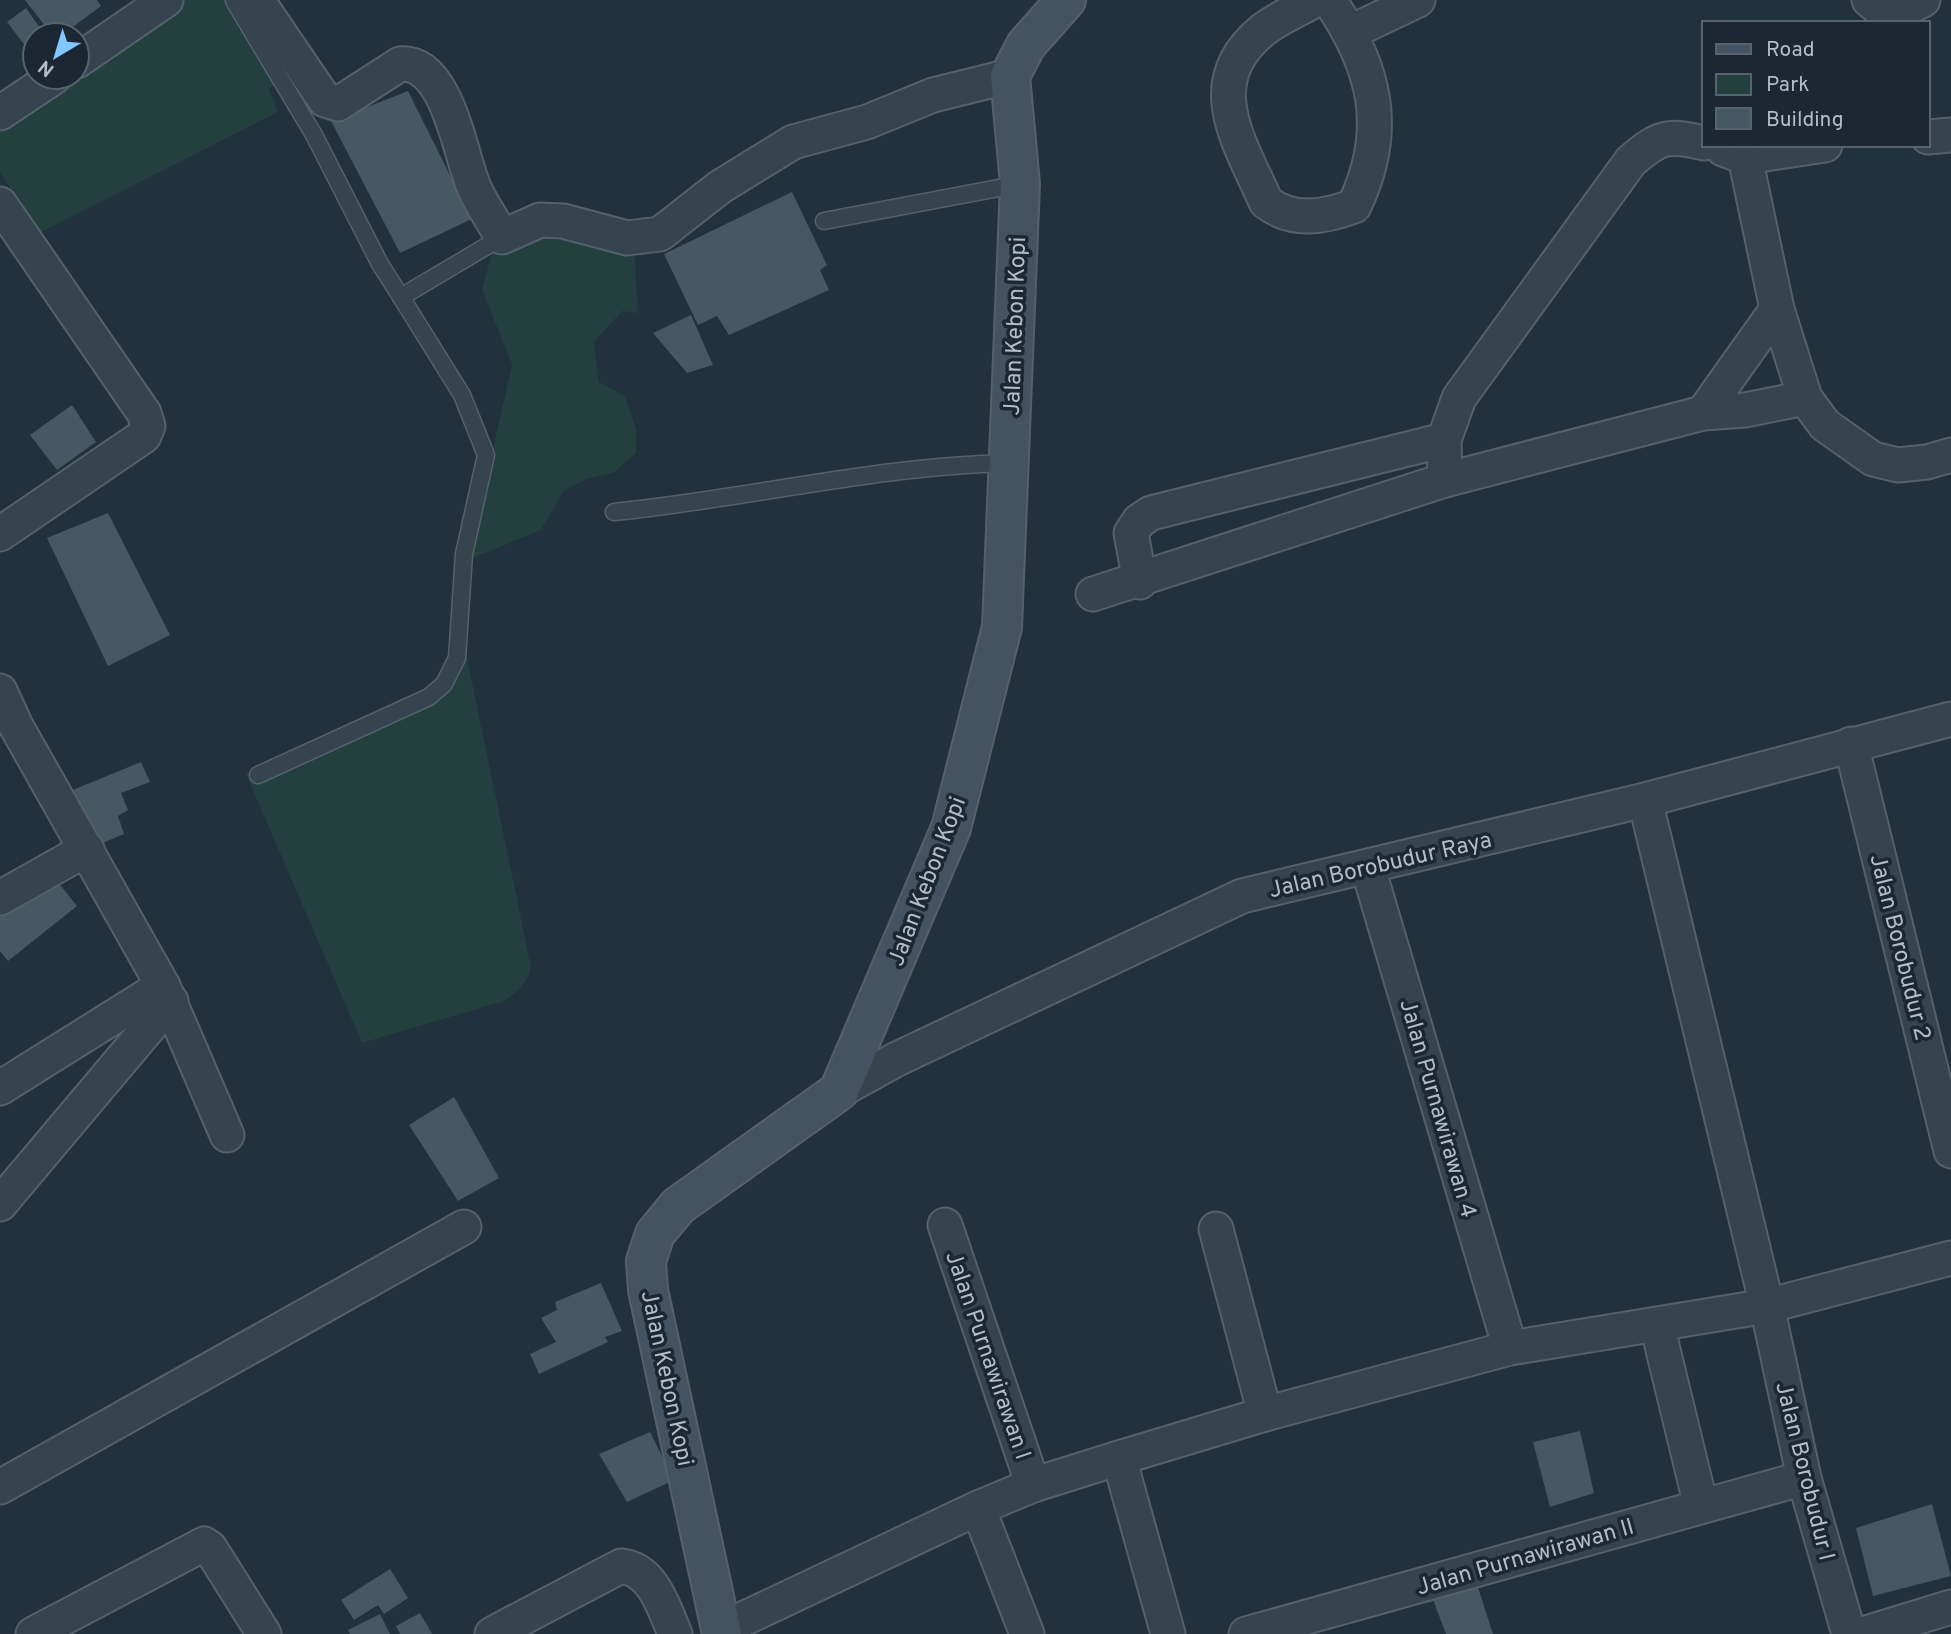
<svg xmlns="http://www.w3.org/2000/svg" width="1951" height="1634" font-family="Overpass,sans-serif">
  <style>
    .green { fill: #233f3e }
    .building { fill: #455864 }
    .lines { fill: none; stroke-linecap: round; stroke-linejoin: round }
    .lane-casing { stroke: #54616c; stroke-width: 19 }
    .street-casing { stroke: #54616c; stroke-width: 37 }
    .secondary-casing { stroke: #54616c; stroke-width: 42 }
    .lane { stroke: #35444e; stroke-width: 16 }
    .street { stroke: #35444e; stroke-width: 33 }
    .secondary { stroke: #435361; stroke-width: 38 }
    .labels { text-anchor: middle; stroke-width: 7; stroke-linejoin: round; paint-order: stroke }
    .street-label { font-size: 23px; fill: #b1bec9; stroke: #1b2833 }
  </style>
  <rect width="100%" height="100%" fill="#21323e"/>
  <!-- green -->
  <g class="green">
    <path d="M186,0H245L289,71L269,89L278,112L39,233L0,172V132Z"/>
    <path d="M555,215L633,229L638,313L622,311L594,342L599,382L625,396L636,429V453L613,473L586,479L563,492L541,530L468,560L512,365L482,289L494,246Z"/>
    <path d="M465,648L531,967C527,984 517,992 504,1001L362,1043L246,774L422,692L450,674Z"/>
  </g>
  <!-- building -->
  <g class="building">
    <path d="M25,0H97L101,6L62,35H52Z"/>
    <path d="M26,8L45,35H35L33,56L7,22Z"/>
    <path d="M408,91L472,219L400,253L331,121Z"/>
    <path d="M792,192L827,265L820,270L829,290L729,335L717,316L698,325L664,254Z"/>
    <path d="M691,315L713,365L687,373L653,333Z"/>
    <path d="M72,405L96,442L57,470L30,435Z"/>
    <path d="M108,513L170,635L108,666L47,538Z"/>
    <path d="M141,762L150,782L121,793L128,810L118,816L124,834L91,848L63,794Z"/>
    <path d="M50,872L77,906L8,961L0,951V911Z"/>
    <path d="M454,1097L499,1178L458,1201L409,1125Z"/>
    <path d="M601,1283L622,1331L605,1337L608,1342L539,1374L530,1354L556,1342L541,1318L557,1310L555,1302Z"/>
    <path d="M1580,1431L1594,1493L1550,1507L1533,1442Z"/>
    <path d="M650,1432L674,1480L627,1502L599,1454Z"/>
    <path d="M1932,1504L1951,1576L1873,1596L1856,1528Z"/>
    <path d="M390,1569L408,1598L384,1614L378,1605L354,1620L341,1600Z"/>
    <path d="M1474,1575L1493,1634H1446L1429,1589Z"/>
    <path d="M420,1613L432,1634H400L396,1626Z"/>
    <path d="M380,1614L390,1634H350L348,1630Z"/>
  </g>
  <g class="lines">
    <defs>
      <g id="lane">
        <path d="M234,1L314,135L380,264L401,297L502,237"/>
        <path d="M824,221L1020,184"/>
        <path d="M614,512C745,499 876,466 1009,463"/>
        <path d="M258,775L429,697L444,684L457,658L464,554L486,455L462,395L401,297"/>
      </g>
      <g id="street">
        <path d="M257,0L325,100L338,104L400,64C447,60 460,153 473,185C480,203 493,220 502,237L540,220L563,221L627,238L660,234L720,187L793,142L867,122L933,95L1010,76"/>
        <path d="M1315,0C1298,10 1278,18 1263,30C1198,83 1240,142 1266,202C1293,223 1325,217 1354,206C1391,129 1375,67 1329,0"/>
        <path d="M1869,0L1885,13L1898,12L1923,0"/>
        <path d="M1351,32L1418,0"/>
        <path d="M77,61L166,0"/>
        <path d="M0,113L54,77"/>
        <path d="M1928,137L1951,135"/>
        <path d="M1723,149L1745,157L1825,145"/>
        <path d="M1745,157L1777,309L1805,398L1825,425L1873,459L1898,465L1927,462L1951,455"/>
        <path d="M0,204L144,413L148,426L144,436L0,534"/>
        <path d="M1703,413L1777,309"/>
        <path d="M1445,480L1444,440L1459,398L1631,161C1659,137 1667,134 1704,143"/>
        <path d="M1140,582L1131,533L1139,521L1151,513L1444,440"/>
        <path d="M1093,594L1445,480L1703,413L1745,410L1805,398"/>
        <path d="M0,691L16,726L163,986L227,1135"/>
        <path d="M1851,744L1951,1151"/>
        <path d="M1645,800L1767,1306L1804,1478L1849,1634"/>
        <path d="M1368,868L1510,1348"/>
        <path d="M0,898L87,849"/>
        <path d="M0,1088L163,986"/>
        <path d="M839,1091L897,1059L1242,896L1645,800L1951,719"/>
        <path d="M0,1204L171,1001"/>
        <path d="M945,1225L1033,1485"/>
        <path d="M1216,1229L1265,1414"/>
        <path d="M1657,1325L1701,1506"/>
        <path d="M1119,1458L1168,1634"/>
        <path d="M0,1487L464,1227"/>
        <path d="M978,1508L1027,1634"/>
        <path d="M722,1629L978,1508L1033,1485L1119,1458L1265,1414L1510,1348L1767,1306L1951,1258"/>
        <path d="M33,1634L204,1544L210,1548L264,1634"/>
        <path d="M492,1634L621,1566C653,1569 664,1608 675,1634"/>
        <path d="M1246,1634L1804,1478"/>
        <path d="M1863,1634L1951,1607"/>
      </g>
      <path id="secondary" d="M722,1634L648,1290L646,1261L655,1234L678,1206L839,1091L951,828L1002,627L1020,184L1010,76L1026,45L1066,0"/>
    </defs>
    <!-- lane casing -->
    <use href="#lane" class="lane-casing"/>
    <!-- street casing -->
    <use href="#street" class="street-casing"/>
    <!-- secondary casing -->
    <use href="#secondary" class="secondary-casing"/>
    <!-- lane -->
    <use href="#lane" class="lane"/>
    <!-- street -->
    <use href="#street" class="street"/>
    <!-- secondary -->
    <use href="#secondary" class="secondary"/>
  </g>
  <g class="labels">
    <!-- street labels -->
    <g class="street-label">
      <text transform="translate(1014 326) rotate(-88)" y="8">Jalan Kebon Kopi</text>
      <text transform="translate(1380 864) rotate(-13)" y="8">Jalan Borobudur Raya</text>
      <text transform="translate(926 881) rotate(-69)" y="8">Jalan Kebon Kopi</text>
      <text transform="translate(1901 947) rotate(76)" y="8">Jalan Borobudur 2</text>
      <text transform="translate(1439 1108) rotate(74)" y="8">Jalan Purnawirawan 4</text>
      <text transform="translate(989 1355) rotate(71)" y="8">Jalan Purnawirawan I</text>
      <text transform="translate(668 1378) rotate(78)" y="8">Jalan Kebon Kopi</text>
      <text transform="translate(1806 1471) rotate(76)" y="8">Jalan Borobudur I</text>
      <text transform="translate(1525 1556) rotate(-16)" y="8">Jalan Purnawirawan II</text>
    </g>
  </g>
  <!-- legend -->
  <rect x="1702" y="21" width="228" height="126" fill="#1b2833" stroke="#57646f" stroke-width="2"/>
  <rect x="1716" y="44" width="35" height="10" fill="#435361" stroke="#57646f" stroke-width="2"/>
  <text x="1766" y="56" font-size="21" fill="#b1bec9">Road</text>
  <rect x="1716" y="74" width="35" height="21" fill="#233f3e" stroke="#57646f" stroke-width="2"/>
  <text x="1766" y="91" font-size="21" fill="#b1bec9">Park</text>
  <rect x="1716" y="108" width="35" height="21" fill="#455864" stroke="#57646f" stroke-width="2"/>
  <text x="1766" y="126" font-size="21" fill="#b1bec9">Building</text>
  <!-- north arrow -->
  <g transform="translate(56 56) rotate(218)"><circle r="33" fill="#1b2833" stroke="#57646f" stroke-width="2"/>
  <path d="M0-5L12 26L0 18L-12 26Z" fill="#80c6ff"/>
  <text y="-10" font-size="19" font-weight="bold" text-anchor="middle" fill="#b1bec9">N</text>
  </g>
</svg>
